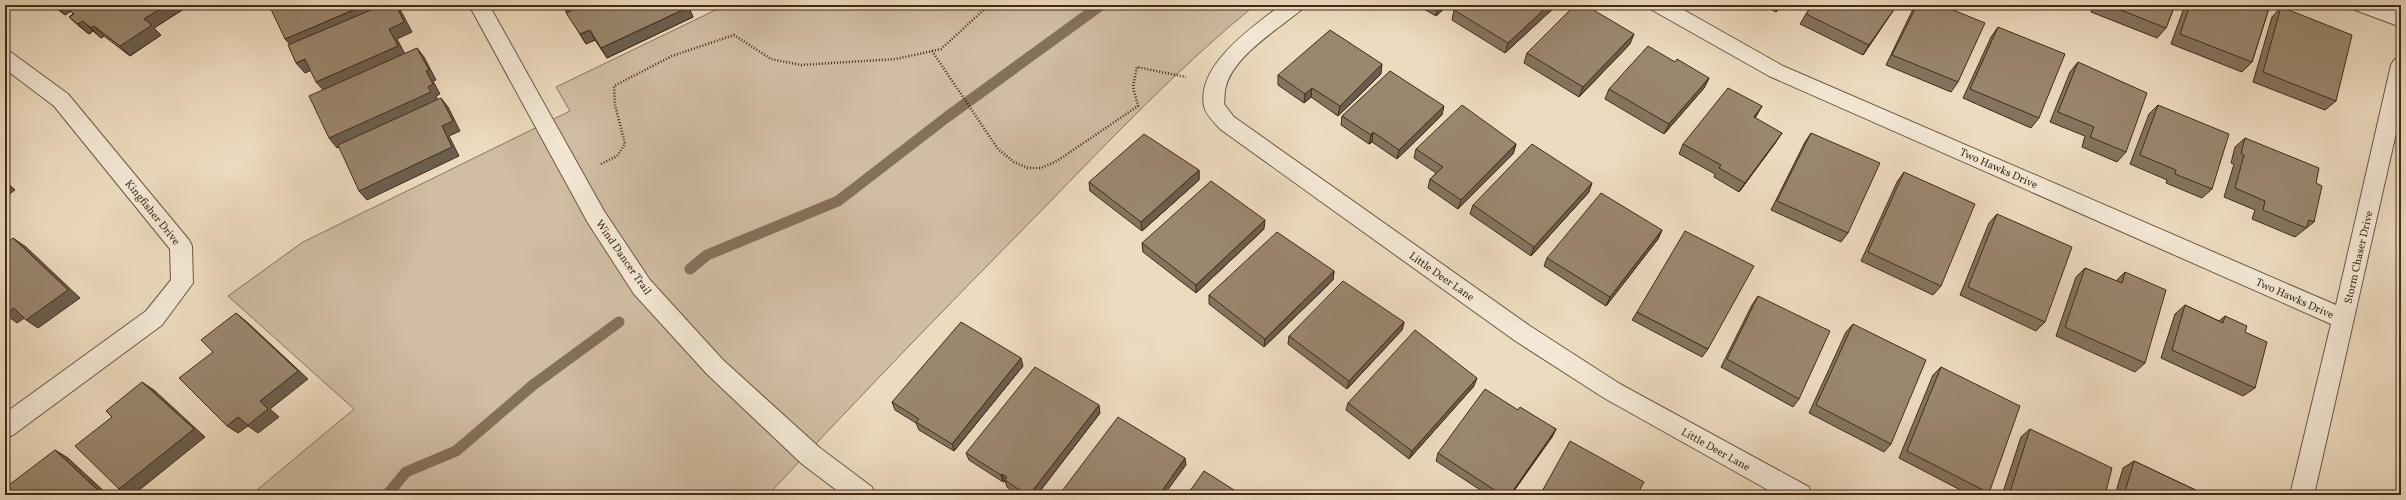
<svg xmlns="http://www.w3.org/2000/svg" width="2406" height="500" font-family="Vollkorn,serif">
  <style>
    .green { fill: #d0bda3; stroke: #88745e }
    .lines { fill: none; stroke-linecap: round; stroke-linejoin: round }
    .stream { stroke: #84715a; stroke-width: 11 }
    .minor-casing { stroke: #6b5742; stroke-width: 2 }
    .path { stroke: #402b18; stroke-width: 2.5; stroke-dasharray: 1 2; stroke-linecap: butt }
    .minor { fill: #f3e8d5; fill-rule: evenodd }
    .wall { fill: #84745f; stroke: #402b18 }
    .shaded-wall { fill: #6c5e4e; stroke: #402b18 }
    .building { fill: #9a876f; stroke: #402b18 }
    .labels { text-anchor: middle; stroke-width: 3; stroke-linejoin: round; paint-order: stroke }
    .street-label { font-size: 11px; fill: #402b18; stroke: #f3e8d5 }
  </style>
  <rect width="100%" height="100%" fill="#eddbbf"/>
  <filter id="stains"><feTurbulence type="fractalNoise" baseFrequency=".005" numOctaves="4"/><feColorMatrix values="0 0 0 0 .2 0 0 0 0 .09 0 0 0 0 .02 0 0 0 .5 -.17"/></filter>
  <radialGradient id="worn" r=".72"><stop offset=".6" stop-color="#630" stop-opacity="0"/><stop offset="1" stop-color="#630" stop-opacity=".3"/></radialGradient>
  <!-- green -->
  <path class="green" d="M726,5H1255C1178,68 1109,141 1040,212C948,305 857,399 768,495H251L354,409L228,296L303,242L570,111L556,87Z"/>
  <g class="lines">
    <!-- stream -->
    <g class="stream">
      <path d="M690,269L707,255L838,201L947,117L1101,5"/>
      <path d="M387,495L406,472L456,451L533,385L619,322"/>
    </g>
    <defs>
      <g id="minor">
        <path d="M469,5H489L604,211L650,280L723,360L820,448L872,487L875,495H843L802,464L707,374L634,294L588,223Z"/>
        <path d="M1281,5H1304L1301,10C1278,29 1234,56 1226,86C1224,92 1225,98 1224,104L1234,117L1530,326L1620,384L1809,487L1812,495H1777L1604,398L1514,340L1220,129C1215,123 1205,114 1204,106C1196,65 1254,26 1281,5Z"/>
        <path d="M1649,5H1675L1783,66L2336,305L2391,65L2394,60L2401,57V111L2314,495H2290L2331,324L1769,76L1652,10Z"/>
        <path d="M2352,5H2382L2401,12V27L2355,10Z"/>
        <path d="M5,50L12,53L68,94L189,240L192,246L193,283L162,325L13,435L5,438V413L146,311L171,280L170,249L54,106L5,69Z"/>
      </g>
    </defs>
    <!-- minor casing -->
    <use href="#minor" class="minor-casing"/>
    <!-- path -->
    <g class="path">
      <path d="M932,51L998,149L1014,162L1028,168H1041L1057,161L1138,106L1133,87L1137,67L1186,77"/>
      <path d="M601,164L617,156L625,144L615,105L614,86L672,56L734,35L771,59L801,65L896,59L941,49L989,5"/>
    </g>
    <!-- minor -->
    <use href="#minor" class="minor"/>
  </g>
  <!-- wall -->
  <g class="wall">
    <path d="M52,5H190L154,28L161,35L130,56L104,36L101,38L93,31L89,34L80,27L69,17L73,14L71,11L65,15Z"/>
    <path d="M562,5L693,17L607,58L595,40L586,44Z"/>
    <path d="M1417,5H1448L1436,16Z"/>
    <path d="M1557,5L1505,53L1452,20L1454,10Z"/>
    <path d="M1763,5H1781L1776,12Z"/>
    <path d="M1812,5H1897L1863,55L1800,24L1806,14Z"/>
    <path d="M1915,5H1941L1958,82L1951,92L1886,65Z"/>
    <path d="M2094,5H2175L2166,28L2157,38L2091,12Z"/>
    <path d="M2185,5H2270L2252,62L2242,72L2171,44Z"/>
    <path d="M2281,7L2336,101L2325,110L2253,82L2272,17Z"/>
    <path d="M1998,27L2039,118L2031,128L1963,98L1991,37Z"/>
    <path d="M1630,44L1579,97L1524,63L1527,53Z"/>
    <path d="M2078,62L2126,152L2117,162L2082,147L2085,136L2050,122L2070,72Z"/>
    <path d="M1381,74L1338,116L1311,97L1304,103L1278,85V75Z"/>
    <path d="M1709,78L1704,88L1664,134L1605,99L1609,89Z"/>
    <path d="M2158,105L2212,189L2202,198L2166,183L2167,180L2130,164L2149,114Z"/>
    <path d="M1762,106L1755,118L1776,142L1739,192L1714,177L1715,174L1679,154L1683,144Z"/>
    <path d="M1442,115L1397,159L1372,142L1369,144L1341,125L1342,116Z"/>
    <path d="M1811,133L1848,233L1841,242L1771,210L1805,142Z"/>
    <path d="M2245,138L2316,183L2314,222L2295,237L2252,219L2255,210L2224,197L2234,164L2231,163L2235,147Z"/>
    <path d="M1516,144L1513,154L1458,209L1428,188L1430,179L1436,173L1414,158L1416,149Z"/>
    <path d="M1199,170V180L1142,231L1090,191L1089,182Z"/>
    <path d="M1904,172L1941,286L1933,295L1861,261L1897,182Z"/>
    <path d="M1589,192L1531,256L1470,214L1473,205Z"/>
    <path d="M1997,214L2045,322L2036,331L1960,295L1989,223Z"/>
    <path d="M1264,229L1196,293L1143,252L1142,243Z"/>
    <path d="M1662,230L1658,239L1606,306L1544,266L1547,258Z"/>
    <path d="M2085,268L2116,281L2125,272L2145,363L2135,372L2056,336L2076,277Z"/>
    <path d="M1334,271L1333,280L1264,347L1209,304V295Z"/>
    <path d="M1758,296L1799,399L1793,407L1721,367L1752,305Z"/>
    <path d="M2185,305L2219,321L2225,316L2245,332L2255,388L2243,396L2161,358L2175,314Z"/>
    <path d="M1637,312L1708,349L1702,357L1632,320Z"/>
    <path d="M1404,322L1402,330L1347,389L1288,344L1289,336Z"/>
    <path d="M1853,324L1891,444L1884,452L1809,413L1846,332Z"/>
    <path d="M1023,366L954,451L919,430L916,423L895,410L892,402Z"/>
    <path d="M1941,367L1989,493L1986,495H1970L1899,458L1933,375Z"/>
    <path d="M1474,386L1409,459L1346,410L1348,403Z"/>
    <path d="M1518,410L1556,429L1552,437L1511,495H1488L1436,461L1438,453Z"/>
    <path d="M1100,413L1037,495H1018L1007,487L1005,481L1003,482L969,460L966,453Z"/>
    <path d="M2030,429L2105,495H2002L2021,437Z"/>
    <path d="M2134,461L2206,495H2115L2123,468Z"/>
  </g>
  <!-- shaded-wall -->
  <g class="shaded-wall">
    <path d="M55,5H80L66,7L71,11L65,15Z"/>
    <path d="M166,5H190L154,28L161,35L130,56L120,46L144,19Z"/>
    <path d="M365,5H396L401,11L412,32L397,39L406,56L325,92L316,82L398,46L294,49L285,39Z"/>
    <path d="M564,5H592L569,16L563,6Z"/>
    <path d="M1439,5H1448L1436,16L1438,6Z"/>
    <path d="M1549,5H1557L1505,53L1508,43Z"/>
    <path d="M1779,5H1781L1776,12Z"/>
    <path d="M1897,5L1863,55L1869,45Z"/>
    <path d="M689,7L693,17L607,58L601,48Z"/>
    <path d="M83,21L93,31L89,34L78,24Z"/>
    <path d="M94,26L104,36L101,38L91,28Z"/>
    <path d="M590,30L595,40L586,44L580,34Z"/>
    <path d="M1634,34L1630,44L1579,97L1583,87Z"/>
    <path d="M417,48L424,57L436,80L433,81L440,94L436,96L439,102L337,148L329,138L428,87L426,71Z"/>
    <path d="M305,59L314,69L305,73L296,63Z"/>
    <path d="M1382,64L1381,74L1338,116L1340,106Z"/>
    <path d="M1709,78L1704,88L1664,134L1669,124Z"/>
    <path d="M1312,88L1311,97L1304,103L1305,94Z"/>
    <path d="M441,98L448,107L460,131L449,136L459,156L367,200L359,191L442,126Z"/>
    <path d="M1444,106L1442,115L1397,159L1399,150Z"/>
    <path d="M1762,106L1756,116L1748,127L1754,117Z"/>
    <path d="M1373,132L1372,142L1369,144L1371,135Z"/>
    <path d="M1782,133L1776,142L1739,192L1745,183Z"/>
    <path d="M1516,144L1513,154L1458,209L1461,200Z"/>
    <path d="M1199,170V180L1142,231L1141,222Z"/>
    <path d="M5,180L15,190L5,197Z"/>
    <path d="M1592,183L1589,192L1531,256L1534,247Z"/>
    <path d="M1265,220L1264,229L1196,293V285Z"/>
    <path d="M1662,230L1658,239L1606,306L1610,297Z"/>
    <path d="M13,238L26,247L80,298L38,328L26,320Z"/>
    <path d="M1334,271L1333,280L1264,347L1265,339Z"/>
    <path d="M14,308L26,317L17,323L9,317L5,320V312Z"/>
    <path d="M236,313L247,322L308,379L270,409L279,417L258,433L248,426L238,433L227,426L260,401Z"/>
    <path d="M1404,322L1402,330L1347,389L1349,381Z"/>
    <path d="M1021,358L1023,366L954,451L952,444Z"/>
    <path d="M1477,378L1474,386L1409,459L1412,451Z"/>
    <path d="M142,382L154,390L205,437L133,495H129L119,489Z"/>
    <path d="M1099,405L1100,413L1037,495H1031L1030,494Z"/>
    <path d="M1556,429L1552,437L1511,495H1510Z"/>
    <path d="M55,450L68,458L108,495H103Z"/>
    <path d="M1185,458L1186,465L1164,495H1159Z"/>
    <path d="M1002,474L1005,481L1003,482L1001,475Z"/>
    <path d="M1026,491L1027,495H1025L1024,493Z"/>
  </g>
  <!-- building -->
  <g class="building">
    <path d="M70,5H166L144,19L152,25L120,46L94,26L91,28L83,21L78,24L69,17L74,14L66,7Z"/>
    <path d="M269,5H365L285,39Z"/>
    <path d="M383,5H396L404,22L389,29L398,46L316,82L305,59L296,63L288,45Z"/>
    <path d="M583,5H687L689,7L601,48L590,30L580,34L566,13Z"/>
    <path d="M1460,5H1549L1508,43L1454,10Z"/>
    <path d="M1575,5H1585L1634,34L1583,87L1527,53Z"/>
    <path d="M1812,5H1897L1869,45L1806,14Z"/>
    <path d="M1917,5H1941L1985,23L1958,82L1892,55Z"/>
    <path d="M2108,5H2175L2166,28Z"/>
    <path d="M2190,5H2270L2252,62L2180,34Z"/>
    <path d="M2281,7L2352,35L2336,101L2263,72Z"/>
    <path d="M1998,27L2065,54L2039,118L1970,89Z"/>
    <path d="M1330,30L1382,64L1340,106L1312,88L1305,94L1278,75Z"/>
    <path d="M1648,46L1675,62L1677,59L1709,78L1669,124L1609,89Z"/>
    <path d="M417,48L429,70L426,71L433,84L428,87L431,92L329,138L309,96Z"/>
    <path d="M2078,62L2147,93L2126,152L2090,137L2094,127L2058,112Z"/>
    <path d="M1390,71L1444,106L1399,150L1373,132L1371,135L1342,116Z"/>
    <path d="M1728,88L1762,106L1754,117L1782,133L1745,183L1719,168L1721,165L1683,144Z"/>
    <path d="M441,98L453,121L442,126L452,147L359,191L338,145Z"/>
    <path d="M1462,105L1516,144L1461,200L1430,179L1443,167L1416,149Z"/>
    <path d="M2158,105L2229,134L2212,189L2175,174L2176,170L2140,155Z"/>
    <path d="M1811,133L1880,163L1848,233L1777,201Z"/>
    <path d="M1144,134L1199,170L1141,222L1089,182Z"/>
    <path d="M2245,138L2319,168L2316,183L2322,186L2314,222L2309,220L2306,228L2263,210L2265,201L2235,188L2244,155L2241,153Z"/>
    <path d="M1532,144L1592,183L1534,247L1473,205Z"/>
    <path d="M1904,172L1975,204L1941,286L1868,252Z"/>
    <path d="M1211,181L1265,220L1196,285L1142,243Z"/>
    <path d="M1601,193L1662,230L1610,297L1547,258Z"/>
    <path d="M1997,214L2072,247L2045,322L1968,287Z"/>
    <path d="M1685,231L1754,266L1708,349L1637,312Z"/>
    <path d="M1277,232L1334,271L1265,339L1209,295Z"/>
    <path d="M13,238L68,290L26,320L14,308L5,314V244Z"/>
    <path d="M2085,268L2122,283L2125,272L2166,290L2145,363L2065,327Z"/>
    <path d="M1343,281L1404,322L1349,381L1289,336Z"/>
    <path d="M1758,296L1830,331L1799,399L1727,359Z"/>
    <path d="M2185,305L2223,323L2225,316L2247,326L2245,332L2267,342L2255,388L2172,350Z"/>
    <path d="M236,313L298,371L260,401L268,409L248,425L238,417L227,426L179,378L213,352L201,340Z"/>
    <path d="M961,322L1021,358L952,444L916,422L919,419L892,402Z"/>
    <path d="M1853,324L1926,360L1891,444L1816,405Z"/>
    <path d="M1415,330L1477,378L1412,451L1348,403Z"/>
    <path d="M1035,367L1099,405L1030,494L1026,491L1024,493L1005,480L1007,477L1002,474L1001,475L966,453Z"/>
    <path d="M1941,367L2020,406L1989,493L1907,451Z"/>
    <path d="M142,382L194,429L119,489L75,446L112,417L106,411Z"/>
    <path d="M1485,389L1518,410L1520,407L1556,429L1510,495H1502L1438,453Z"/>
    <path d="M1118,417L1185,458L1159,495H1059Z"/>
    <path d="M2030,429L2112,468L2105,495H2009Z"/>
    <path d="M1570,441L1644,482L1637,495H1540Z"/>
    <path d="M55,450L103,495H5V488Z"/>
    <path d="M2134,461L2206,495H2124Z"/>
    <path d="M1204,471L1242,495H1187Z"/>
    <path d="M1659,491L1666,495H1657Z"/>
  </g>
  <g class="labels">
    <!-- street labels -->
    <g class="street-label">
      <text transform="translate(1999 168) rotate(24)" y="4">Two Hawks Drive</text>
      <text transform="translate(153 212) rotate(51)" y="4">Kingfisher Drive</text>
      <text transform="translate(624 257) rotate(55)" y="4">Wind Dancer Trail</text>
      <text transform="translate(2358 257) rotate(-77)" y="4">Storm Chaser Drive</text>
      <text transform="translate(1442 276) rotate(35)" y="4">Little Deer Lane</text>
      <text transform="translate(2295 298) rotate(24)" y="4">Two Hawks Drive</text>
      <text transform="translate(1716 449) rotate(29)" y="4">Little Deer Lane</text>
    </g>
  </g>
  <!-- margin -->
  <rect width="2406" height="500" fill="none" stroke="#eddbbf" stroke-width="20"/>
  <rect x="6" y="6" width="2394" height="488" fill="none" stroke="#402b18" stroke-width="2"/>
  <rect x="10" y="10" width="2386" height="480" fill="none" stroke="#402b18"/>
  <rect width="100%" height="100%" filter="url(#stains)"/>
  <rect width="100%" height="100%" fill="url(#worn)"/>
</svg>
